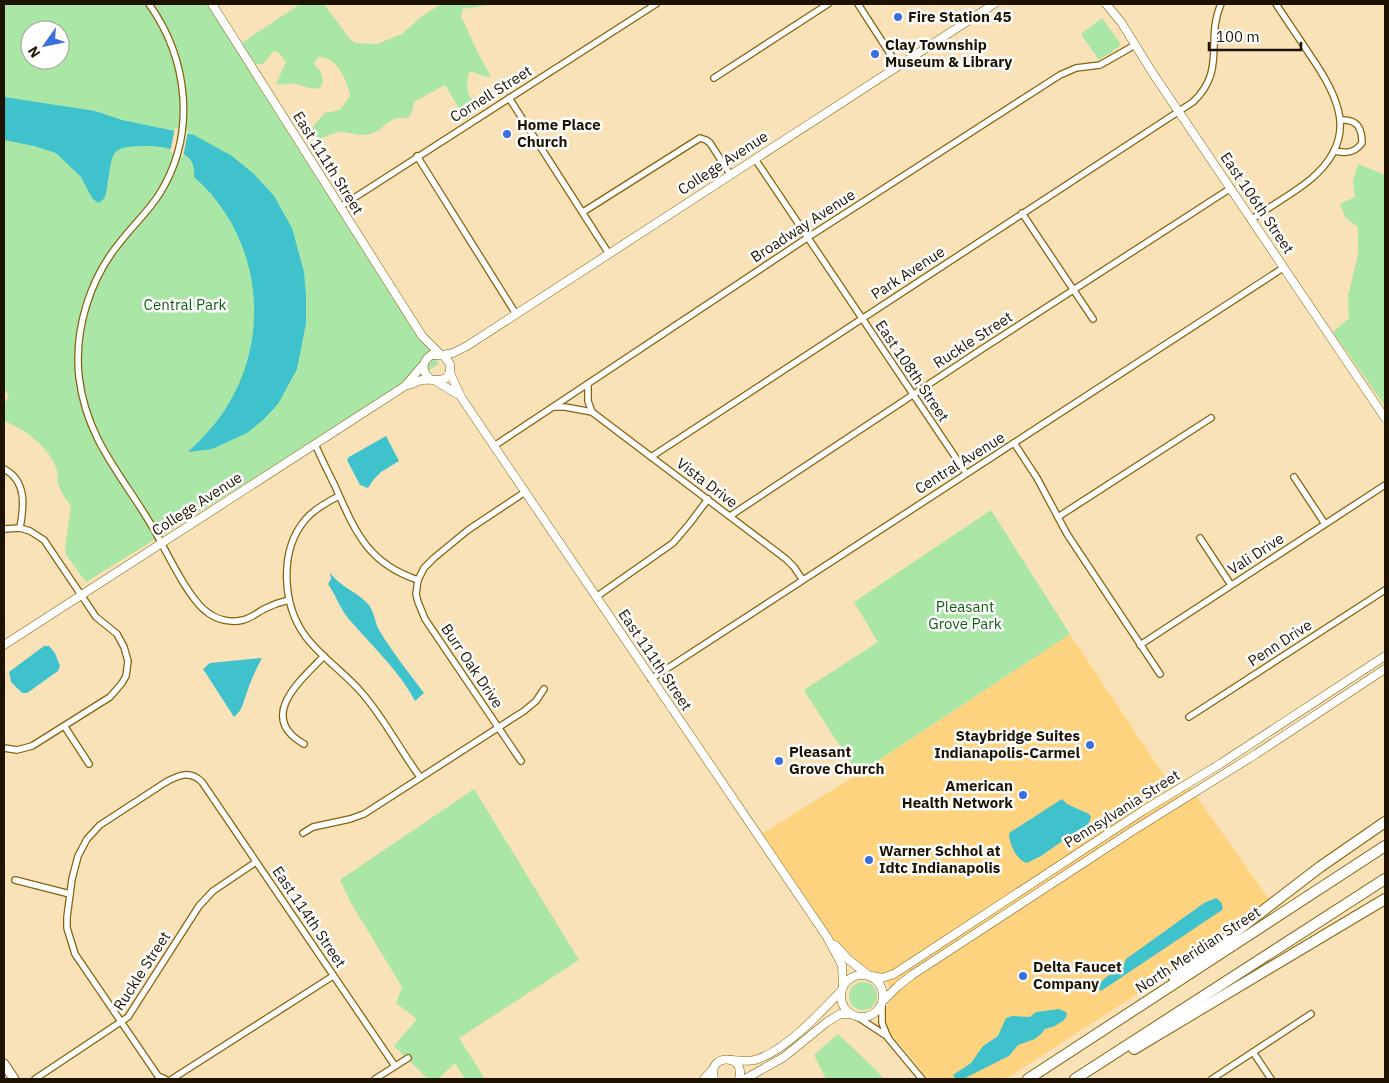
<svg xmlns="http://www.w3.org/2000/svg" width="1389" height="1083" font-family="'IBM Plex Sans',sans-serif">
  <style>
    .built { fill: #fdd37f }
    .green { fill: #aae6a6; fill-rule: evenodd }
    .water { fill: #40c2cd }
    .pier { fill: #f9e2b7 }
    .lines { fill: none; stroke-linecap: round; stroke-linejoin: round }
    .street-casing { stroke: #86630d; stroke-width: 8 }
    .secondary-casing { stroke: #86630d; stroke-width: 9 }
    .primary-casing { stroke: #86630d; stroke-width: 11 }
    .highway-casing { stroke: #86630d; stroke-width: 12 }
    .street { stroke: #fff; stroke-width: 5.5 }
    .secondary { stroke: #fff; stroke-width: 8 }
    .primary { stroke: #fff; stroke-width: 9 }
    .highway { stroke: #fff; stroke-width: 10 }
    .poi-dot { fill: #3b6ede; stroke: #fff; stroke-width: 2 }
    .labels { text-anchor: middle; stroke-width: 5; stroke-linejoin: round; paint-order: stroke }
    .poi-label { font-size: 15px; font-weight: bold; fill: #1d1300; stroke: #fff; text-anchor: start }
    .street-label { font-size: 15px; fill: #1d1300; stroke: #fff }
    .park-label { font-size: 15px; fill: #116314; stroke: #fff }
  </style>
  <rect width="100%" height="100%" fill="#f9e2b7"/>
  <!-- built -->
  <path class="built" d="M1070,634L1172,787L1185,780L1269,899L1205,947L1159,980L1006,1079H927L916,1063L889,1032L884,1016L888,1004L894,996L883,974L875,972L861,966L845,953L834,941L761,834L855,776Z"/>
  <!-- green -->
  <g class="green">
    <path d="M4,4H208L439,364L86,582L66,555L65,549L71,506C67,500 61,493 59,486C57,481 58,475 57,470C50,448 24,428 4,421V405L9,396L4,388ZM30,30H60V60H30Z"/>
    <path d="M300,4H324L349,38L355,43L377,44L402,34L421,17L441,4H496L463,9L461,16L477,51L491,77L483,76L470,71C464,90 468,94 478,110L466,120L445,85L414,102L412,112L408,118C386,116 387,129 370,134C360,137 352,133 342,132C335,132 327,136 320,139L313,137V126L325,113L340,110L350,96C349,86 340,65 330,60C327,58 321,58 318,57L314,64L321,72L323,82L320,88C307,90 307,86 296,84C289,82 283,86 276,84L286,62L278,52L274,51L263,64H256L240,44Z"/>
    <path d="M1102,18L1120,43L1119,47L1099,60L1081,34Z"/>
    <path d="M1358,164L1385,175V406L1333,332L1349,318L1348,296L1358,255V227L1346,218L1340,204L1355,197L1353,181Z"/>
    <path d="M991,510L1070,634L858,774L804,690L878,642L854,602Z"/>
    <path d="M474,789L579,960L459,1038L485,1079H465L455,1063L438,1079H428L394,1046L417,1019L396,1003L402,987L351,903L340,880Z"/>
    <circle cx="863" cy="996" r="14"/>
    <path d="M838,1034L877,1071L884,1079H826L814,1055Z"/>
  </g>
  <!-- water -->
  <g class="water">
    <path d="M4,97L95,111L122,120L194,135L232,156L254,174L274,196L292,228L304,272L306,295V323L297,369L278,404L263,420L247,433L212,449L188,452C204,437 218,422 229,403C273,330 258,232 194,177C195,167 193,159 183,154C171,148 160,146 146,146C106,146 114,154 107,187C106,195 106,199 98,203L92,198L81,177L56,153L34,146L4,140Z"/>
    <path d="M386,436L399,461L381,472L374,479L368,488L360,485L347,460L349,457Z"/>
    <path d="M330,573C340,587 358,592 369,605C374,612 375,622 379,630C392,652 409,673 424,693L415,701C398,669 371,645 348,618C339,607 336,595 328,584L331,579Z"/>
    <path d="M44,646H49L55,653L60,666L58,671L27,693H22L11,682L9,672Z"/>
    <path d="M262,658C256,669 251,680 247,692C243,702 243,710 234,717L203,669L210,663Z"/>
    <path d="M1062,799L1067,804L1089,814L1091,817L1086,831H1077L1041,856L1027,863C1016,860 1009,843 1009,833Z"/>
    <path d="M1216,898L1221,902L1223,908L1222,910L1101,991L1098,988C1102,974 1122,973 1126,959L1204,903Z"/>
    <path d="M1059,1009L1066,1012L1067,1016L1064,1020L1055,1026L1045,1029L1041,1034L1035,1039L1018,1045L1009,1056L963,1079H956L953,1075L971,1063L983,1046L998,1036L1006,1018L1012,1016L1030,1017L1036,1012Z"/>
  </g>
  <!-- pier -->
  <path class="pier" d="M175,128L188,131L183,157L170,152Z"/>
  <g class="lines">
    <defs>
      <g id="street">
        <path d="M149,4C188,59 197,133 160,193C149,211 134,224 121,241C90,278 74,329 79,377C87,444 127,480 157,535C168,555 189,599 207,612C217,620 231,623 243,620C251,618 257,613 264,609C272,605 280,602 289,600"/>
        <path d="M858,4L898,66"/>
        <path d="M714,78L828,4"/>
        <path d="M509,98L609,254"/>
        <path d="M1334,151C1345,153 1354,154 1362,143C1362,129 1358,119 1341,120"/>
        <path d="M417,156L516,314"/>
        <path d="M755,159L966,473"/>
        <path d="M340,207L656,4"/>
        <path d="M583,212L700,138L706,140L710,143L730,174"/>
        <path d="M1022,213L1093,319"/>
        <path d="M1251,220C1270,206 1293,194 1311,179C1359,138 1340,99 1310,55C1299,38 1287,21 1276,4"/>
        <path d="M588,384V401L592,412"/>
        <path d="M554,407H565L592,412L786,559L794,567L802,579"/>
        <path d="M1014,443L1037,478L1067,534L1160,674"/>
        <path d="M315,444C321,458 328,472 335,486C355,531 367,563 418,580"/>
        <path d="M494,446L807,238L1060,75L1076,68L1100,65L1135,45"/>
        <path d="M651,457L1193,102C1227,70 1205,40 1221,4"/>
        <path d="M4,469C27,481 24,506 20,528"/>
        <path d="M1294,477L1325,524"/>
        <path d="M339,496C327,502 314,509 305,520C279,551 282,605 306,637C322,658 345,673 362,693C384,718 400,750 420,777"/>
        <path d="M730,516L982,349L1231,188"/>
        <path d="M1058,517L1211,418"/>
        <path d="M4,529L20,528L30,531L44,540L96,617L117,634L124,647L128,661L126,676L122,683L110,697L32,746L17,750L4,748"/>
        <path d="M1200,538L1231,585"/>
        <path d="M596,597L673,543L690,523L708,499"/>
        <path d="M1140,645L1385,485"/>
        <path d="M651,679L1283,268"/>
        <path d="M1189,717L1385,590"/>
        <path d="M65,727L89,764"/>
        <path d="M304,744C256,717 301,680 324,656"/>
        <path d="M521,761L425,619L418,602L416,594L418,580L424,568L434,558L468,530L525,492"/>
        <path d="M303,833L313,827L350,819L364,814L524,711L536,701L544,689"/>
        <path d="M15,880L70,894"/>
        <path d="M882,1005V1023L888,1038L922,1079"/>
        <path d="M856,1016L888,1037"/>
        <path d="M1253,1052L1271,1079"/>
        <path d="M35,1079L128,1017L199,906L213,891L256,862"/>
        <path d="M165,1079L158,1076L75,954L67,928V917L72,879L78,856L87,839L100,825L166,782C179,775 190,770 202,782L395,1066"/>
        <path d="M172,1079L333,976"/>
        <path d="M375,1079L408,1058"/>
        <path d="M1212,1079L1311,1014"/>
      </g>
      <g id="secondary">
        <path d="M212,4L422,336L440,354"/>
        <path d="M1106,4L1121,22L1152,72L1385,418"/>
        <path d="M443,355L453,353L467,346L994,4"/>
        <path d="M450,373L461,397L494,446L827,937L842,965L843,986"/>
        <path d="M436,381L457,394"/>
        <path d="M407,385C412,385 416,381 422,380C435,378 452,386 450,364L443,355H431C421,362 421,373 432,380"/>
        <path d="M4,645L405,386L423,365"/>
        <path d="M835,945L849,960L868,975"/>
        <circle cx="862" cy="996" r="21"/>
        <path d="M872,976L882,978L894,974L1144,810L1220,764L1385,656"/>
        <path d="M883,1001L898,986L912,975L1134,830L1256,754L1385,669"/>
        <path d="M731,1060C740,1061 750,1062 758,1059C787,1049 820,1013 841,991"/>
        <path d="M704,1079L713,1069"/>
        <path d="M714,1079C706,1053 747,1053 739,1079"/>
        <path d="M745,1079L784,1057L827,1022L840,1014H851"/>
      </g>
      <path id="primary" d="M4,1064L14,1079"/>
      <g id="highway">
        <path d="M1173,976L1226,939L1320,867L1385,822"/>
        <path d="M1134,1049L1385,899"/>
        <path d="M1028,1079L1385,846"/>
        <path d="M1075,1079L1385,879"/>
      </g>
    </defs>
    <!-- street casing -->
    <use href="#street" class="street-casing"/>
    <!-- secondary casing -->
    <use href="#secondary" class="secondary-casing"/>
    <!-- primary casing -->
    <use href="#primary" class="primary-casing"/>
    <!-- highway casing -->
    <use href="#highway" class="highway-casing"/>
    <!-- street -->
    <use href="#street" class="street"/>
    <!-- secondary -->
    <use href="#secondary" class="secondary"/>
    <!-- primary -->
    <use href="#primary" class="primary"/>
    <!-- highway -->
    <use href="#highway" class="highway"/>
  </g>
  <!-- markers -->
  <g class="poi-dot">
    <circle cx="898" cy="17" r="5"/>
    <circle cx="875" cy="54" r="5"/>
    <circle cx="507" cy="134" r="5"/>
    <circle cx="1090" cy="745" r="5"/>
    <circle cx="779" cy="761" r="5"/>
    <circle cx="1023" cy="795" r="5"/>
    <circle cx="869" cy="860" r="5"/>
    <circle cx="1023" cy="976" r="5"/>
  </g>
  <g class="labels">
    <!-- poi labels -->
    <g class="poi-label">
      <text x="908" y="22">Fire Station 45</text>
      <text x="885" y="50">Clay Township<tspan x="885" dy="17">Museum &amp; Library</tspan></text>
      <text x="517" y="130">Home Place<tspan x="517" dy="17">Church</tspan></text>
      <text x="1080" y="741" text-anchor="end">Staybridge Suites<tspan x="1080" dy="17">Indianapolis-Carmel</tspan></text>
      <text x="789" y="757">Pleasant<tspan x="789" dy="17">Grove Church</tspan></text>
      <text x="1013" y="791" text-anchor="end">American<tspan x="1013" dy="17">Health Network</tspan></text>
      <text x="879" y="856">Warner Schhol at<tspan x="879" dy="17">Idtc Indianapolis</tspan></text>
      <text x="1033" y="972">Delta Faucet<tspan x="1033" dy="17">Company</tspan></text>
    </g>
    <!-- street labels -->
    <g class="street-label">
      <text transform="translate(491 94) rotate(-32)" y="5">Cornell Street</text>
      <text transform="translate(328 163) rotate(58)" y="5">East 111th Street</text>
      <text transform="translate(723 163) rotate(-33)" y="5">College Avenue</text>
      <text transform="translate(1257 203) rotate(56)" y="5">East 106th Street</text>
      <text transform="translate(803 226) rotate(-33)" y="5">Broadway Avenue</text>
      <text transform="translate(908 273) rotate(-33)" y="5">Park Avenue</text>
      <text transform="translate(973 340) rotate(-33)" y="5">Ruckle Street</text>
      <text transform="translate(912 371) rotate(56)" y="5">East 108th Street</text>
      <text transform="translate(960 463) rotate(-32)" y="5">Central Avenue</text>
      <text transform="translate(707 483) rotate(37)" y="5">Vista Drive</text>
      <text transform="translate(197 504) rotate(-33)" y="5">College Avenue</text>
      <text transform="translate(1256 554) rotate(-33)" y="5">Vali Drive</text>
      <text transform="translate(1280 643) rotate(-33)" y="5">Penn Drive</text>
      <text transform="translate(655 660) rotate(56)" y="5">East 111th Street</text>
      <text transform="translate(472 666) rotate(56)" y="5">Burr Oak Drive</text>
      <text transform="translate(1122 809) rotate(-32)" y="5">Pennsylvania Street</text>
      <text transform="translate(309 917) rotate(56)" y="5">East 114th Street</text>
      <text transform="translate(1198 950) rotate(-33)" y="5">North Meridian Street</text>
      <text transform="translate(142 971) rotate(-57)" y="5">Ruckle Street</text>
    </g>
    <!-- park labels -->
    <g class="park-label">
      <text x="185" y="310">Central Park</text>
      <text x="965" y="612">Pleasant<tspan x="965" dy="17">Grove Park</tspan></text>
    </g>
  </g>
  <!-- border -->
  <rect width="1389" height="1083" fill="none" stroke="#1d1300" stroke-width="10"/>
  <!-- north arrow -->
  <g transform="translate(45 45) rotate(237)"><circle r="24" fill="#ffffff" stroke="#a5a199"/>
  <path d="M0-4L9 19L0 12L-9 19Z" fill="#3b6ede"/>
  <text y="-8" font-size="14" font-weight="bold" text-anchor="middle" fill="#1d1300">N</text>
  </g>
  <!-- scale -->
  <path d="M1209 42v8h92v-8" fill="none" stroke="#1d1300" stroke-width="2.5"/>
  <text x="1216" y="42" font-size="15" fill="#1d1300" stroke="#ffffff" stroke-width="4" paint-order="stroke">100 m</text>
</svg>
